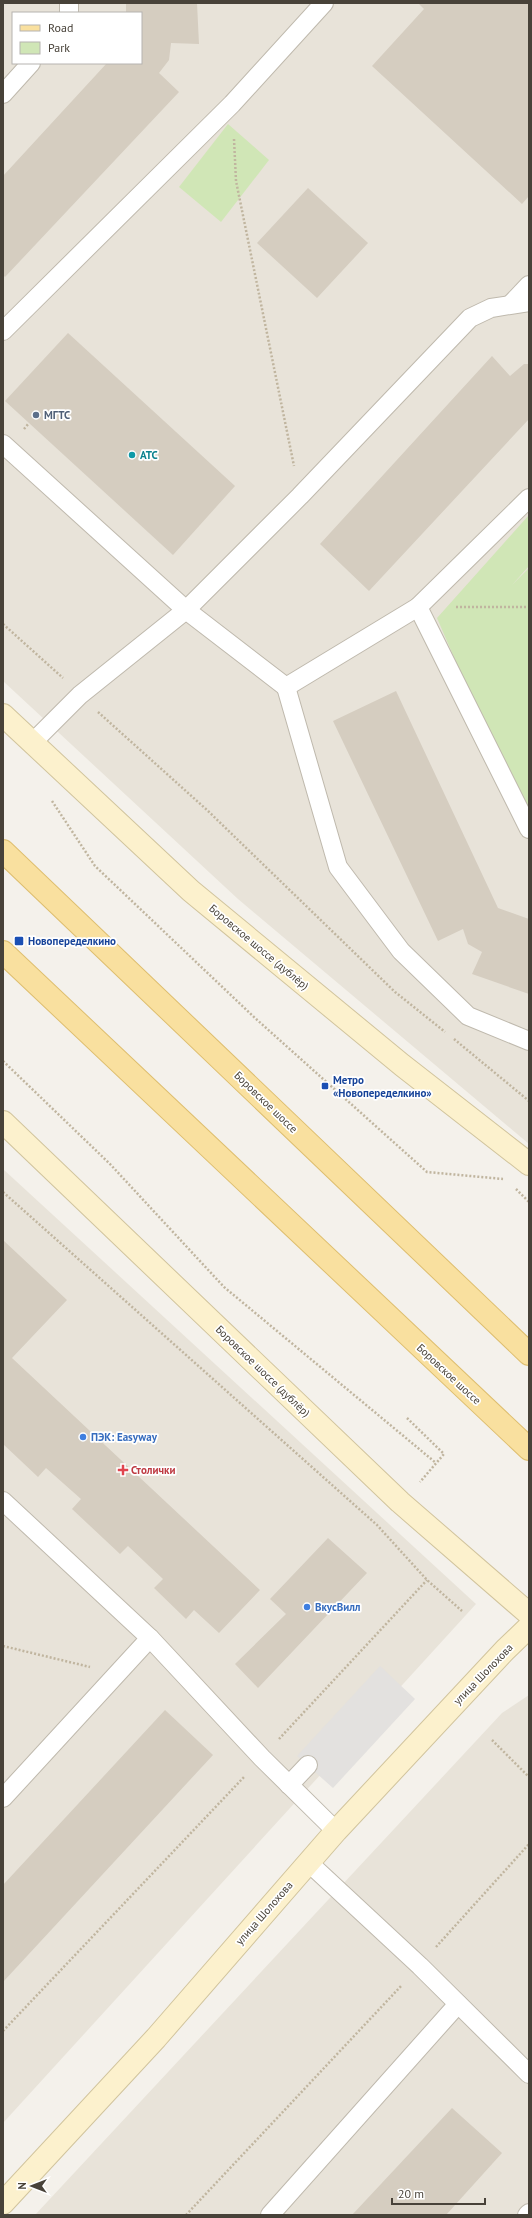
<svg xmlns="http://www.w3.org/2000/svg" width="532" height="2218" font-family="'PT Sans',sans-serif">
  <style>
    .residential { fill: #e8e3d9; fill-rule: evenodd }
    .green { fill: #d0e6b6 }
    .parking { fill: #e3e1df }
    .building { fill: #d5cdc0 }
    .lines { fill: none; stroke-linecap: round; stroke-linejoin: round }
    .lane-casing { stroke: #bfb9ad; stroke-width: 20 }
    .secondary-casing { stroke: #d1c49d; stroke-width: 24 }
    .primary-casing { stroke: #debe6f; stroke-width: 24 }
    .path { stroke: #c0b59f; stroke-width: 2.5; stroke-dasharray: 2 2; stroke-linecap: butt }
    .lane { stroke: #fff; stroke-width: 18 }
    .secondary { stroke: #fcf1cd; stroke-width: 22 }
    .primary { stroke: #f9e09f; stroke-width: 22 }
    .service-dot { fill: #5c6f8a; stroke: #fff; stroke-width: 1.5 }
    .culture-dot { fill: #0f9aa8; stroke: #fff; stroke-width: 1.5 }
    .transit-dot { fill: #1a4fb4; stroke: #fff; stroke-width: 1.5 }
    .shop-dot { fill: #3f7fe0; stroke: #fff; stroke-width: 1.5 }
    .health-dot { fill: #e0444e; stroke: #fff; stroke-width: 1.5 }
    .labels { text-anchor: middle; stroke-width: 3.5; stroke-linejoin: round; paint-order: stroke }
    .service-label { font-size: 11px; font-weight: bold; fill: #4e5e75; stroke: #fff; text-anchor: start }
    .culture-label { font-size: 11px; font-weight: bold; fill: #0d838f; stroke: #fff; text-anchor: start }
    .transit-label { font-size: 11px; font-weight: bold; fill: #164399; stroke: #fff; text-anchor: start }
    .street-label { font-size: 11px; fill: #484239; stroke: #fff }
    .shop-label { font-size: 11px; font-weight: bold; fill: #366cbe; stroke: #fff; text-anchor: start }
    .health-label { font-size: 11px; font-weight: bold; fill: #be3a42; stroke: #fff; text-anchor: start }
  </style>
  <rect width="100%" height="100%" fill="#f4f1eb"/>
  <!-- residential -->
  <g class="residential">
    <path d="M3,3H529V1144L238,899L3,681ZM13,13H141V63H13Z"/>
    <path d="M3,1169L476,1604L3,2123Z"/>
    <path d="M529,1695V2215H35L502,1713Z"/>
  </g>
  <!-- green -->
  <g class="green">
    <path d="M228,124L269,160L221,222L179,187Z"/>
    <path d="M529,515V566L512,585L529,568V831L437,618Z"/>
  </g>
  <!-- parking -->
  <path class="parking" d="M380,1666L415,1699L333,1788L297,1756Z"/>
  <!-- building -->
  <g class="building">
    <path d="M126,3H197L199,44L171,43L169,60L159,73L179,92L5,277L3,275V176L107,63H141V13H126Z"/>
    <path d="M418,3H529V196L522,204L372,66L424,9Z"/>
    <path d="M308,188L368,243L317,298L257,243Z"/>
    <path d="M68,333L235,486L173,555L5,401Z"/>
    <path d="M492,356L510,376L524,364H529V419L369,591L320,544Z"/>
    <path d="M396,691L498,908L529,919V994L472,974L482,952L468,944L463,929L438,941L333,721Z"/>
    <path d="M3,1240L67,1300L12,1358L260,1590L219,1633L194,1610L186,1619L154,1588L163,1579L128,1546L120,1554L72,1509L81,1499L46,1468L38,1477L3,1444Z"/>
    <path d="M328,1538L367,1573L258,1688L235,1664L286,1614L270,1599Z"/>
    <path d="M165,1710L213,1755L3,1982V1885Z"/>
    <path d="M452,2108L502,2153L446,2215H352Z"/>
  </g>
  <g class="lines">
    <defs>
      <g id="lane">
        <path d="M69,3V13"/>
        <path d="M3,94L31,63"/>
        <path d="M511,304L529,285"/>
        <path d="M3,331L232,104L324,3"/>
        <path d="M3,444L186,610L286,687L418,607"/>
        <path d="M529,498L418,607L529,829"/>
        <path d="M286,687L338,867L401,951L468,1016L529,1041"/>
        <path d="M32,743L80,695L186,610L300,496L470,318L491,308L529,302"/>
        <path d="M3,1501L150,1638L262,1758L336,1831"/>
        <path d="M289,1785L308,1765"/>
        <path d="M3,1798L150,1638"/>
        <path d="M308,1862L420,1966L529,2074"/>
        <path d="M270,2215L458,2004"/>
        <path d="M527,2215L529,2213"/>
      </g>
      <g id="secondary">
        <path d="M3,715L191,891L402,1065L529,1164"/>
        <path d="M3,1122L400,1502L529,1614"/>
        <path d="M3,2203L156,2038L336,1831L505,1650L529,1627"/>
      </g>
      <g id="primary">
        <path d="M3,851L529,1354"/>
        <path d="M3,952L529,1449"/>
      </g>
    </defs>
    <!-- lane casing -->
    <use href="#lane" class="lane-casing"/>
    <!-- secondary casing -->
    <use href="#secondary" class="secondary-casing"/>
    <!-- primary casing -->
    <use href="#primary" class="primary-casing"/>
    <!-- path -->
    <g class="path">
      <path d="M234,139L236,181L294,466"/>
      <path d="M24,429L29,423"/>
      <path d="M456,607H529"/>
      <path d="M3,624L63,678"/>
      <path d="M98,712L207,810L395,992L445,1032"/>
      <path d="M52,801L95,866L255,1018L427,1172L503,1179"/>
      <path d="M454,1039L529,1101"/>
      <path d="M3,1061L110,1164L224,1287L436,1463"/>
      <path d="M516,1189L529,1202"/>
      <path d="M3,1192L377,1525L427,1580L462,1611"/>
      <path d="M407,1418L444,1454L420,1482"/>
      <path d="M3,1646L90,1667"/>
      <path d="M279,1739L427,1580"/>
      <path d="M492,1740L529,1777"/>
      <path d="M436,1947L529,1844"/>
      <path d="M3,2031L244,1777"/>
      <path d="M186,2215L402,1985"/>
    </g>
    <!-- lane -->
    <use href="#lane" class="lane"/>
    <!-- secondary -->
    <use href="#secondary" class="secondary"/>
    <!-- primary -->
    <use href="#primary" class="primary"/>
  </g>
  <!-- markers -->
  <circle class="service-dot" cx="36" cy="415" r="4"/>
  <circle class="culture-dot" cx="132" cy="455" r="4"/>
  <g class="transit-dot">
    <rect x="14" y="936" width="10" height="10" rx="2"/>
    <rect x="321" y="1082" width="8" height="8" rx="2"/>
  </g>
  <g class="shop-dot">
    <circle cx="83" cy="1437" r="4"/>
    <circle cx="307" cy="1607" r="4"/>
  </g>
  <path class="health-dot" d="M121 1464h4v4h4v4h-4v4h-4v-4h-4v-4h4z"/>
  <g class="labels">
    <!-- service labels -->
    <g class="service-label">
      <text x="44" y="419">МГТС</text>
    </g>
    <!-- culture labels -->
    <g class="culture-label">
      <text x="140" y="459">АТС</text>
    </g>
    <!-- transit labels -->
    <g class="transit-label">
      <text x="28" y="945">Новопеределкино</text>
      <text x="333" y="1084">Метро<tspan x="333" dy="13">«Новопеределкино»</tspan></text>
    </g>
    <!-- street labels -->
    <g class="street-label">
      <text transform="translate(259 947) rotate(40)" y="4">Боровское шоссе (дублёр)</text>
      <text transform="translate(266 1102) rotate(44)" y="4">Боровское шоссе</text>
      <text transform="translate(263 1371) rotate(44)" y="4">Боровское шоссе (дублёр)</text>
      <text transform="translate(449 1374) rotate(43)" y="4">Боровское шоссе</text>
      <text transform="translate(483 1674) rotate(-46)" y="4">улица Шолохова</text>
      <text transform="translate(264 1913) rotate(-49)" y="4">улица Шолохова</text>
    </g>
    <!-- shop labels -->
    <g class="shop-label">
      <text x="91" y="1441">ПЭК: Easyway</text>
      <text x="315" y="1611">ВкусВилл</text>
    </g>
    <!-- health labels -->
    <g class="health-label">
      <text x="131" y="1474">Столички</text>
    </g>
  </g>
  <!-- border -->
  <rect width="532" height="2218" fill="none" stroke="#484239" stroke-width="8"/>
  <!-- legend -->
  <rect x="12" y="12" width="130" height="52" fill="#ffffff" stroke="#b6b3b0"/>
  <rect x="20" y="25" width="20" height="6" fill="#f9e09f" stroke="#b6b3b0"/>
  <text x="48" y="32" font-size="12" fill="#484239">Road</text>
  <rect x="20" y="42" width="20" height="12" fill="#d0e6b6" stroke="#b6b3b0"/>
  <text x="48" y="52" font-size="12" fill="#484239">Park</text>
  <!-- north arrow -->
  <g transform="translate(32 2186) rotate(270)" stroke="#ffffff" stroke-width="3" paint-order="stroke">
  <path d="M0-3L7 15L0 10L-7 15Z" fill="#484239"/>
  <text y="-6" font-size="11" font-weight="bold" text-anchor="middle" fill="#484239">N</text>
  </g>
  <!-- scale -->
  <path d="M392 2198v6h93v-6" fill="none" stroke="#484239" stroke-width="2"/>
  <text x="398" y="2198" font-size="12" fill="#484239" stroke="#ffffff" stroke-width="3" paint-order="stroke">20 m</text>
</svg>
